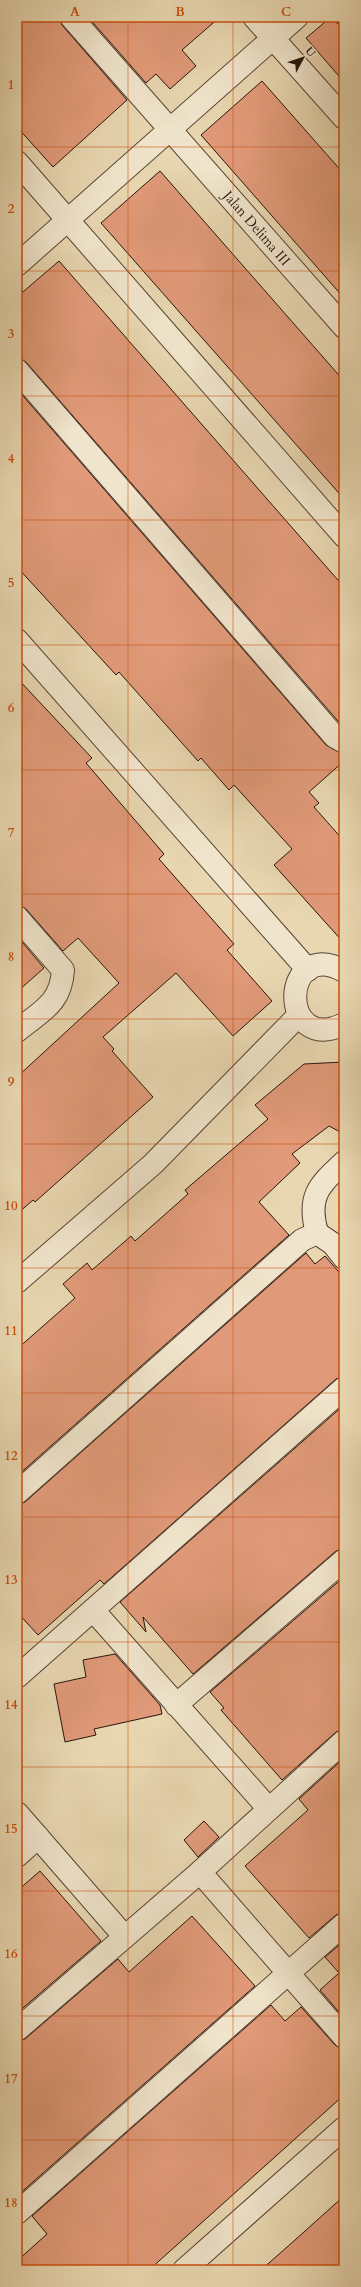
<svg xmlns="http://www.w3.org/2000/svg" width="361" height="2287" font-family="Cardo,serif">
  <style>
    .building { fill: #e19a79; stroke: #28140c }
    .lines { fill: none; stroke-linecap: round; stroke-linejoin: round }
    .street-casing { stroke: #584535; stroke-width: 24 }
    .street { stroke: #f0e5cc; stroke-width: 22 }
    .grid { fill: none; stroke: #cb4f0c; stroke-width: 1; stroke-opacity: 0.55 }
    .labels { text-anchor: middle; stroke-width: 3; stroke-linejoin: round; paint-order: stroke }
    .street-label { font-size: 14px; fill: #28140c; stroke: #f0e5cc }
    .neatline { fill: none; stroke: #cb4f0c; stroke-width: 1.5 }
    .grid-label { font-size: 13px; text-anchor: middle; font-weight: bold; fill: #cb4f0c }
  </style>
  <rect width="100%" height="100%" fill="#e8d7b1"/>
  <filter id="stains"><feTurbulence type="fractalNoise" baseFrequency=".005" numOctaves="4"/><feColorMatrix values="0 0 0 0 .2 0 0 0 0 .09 0 0 0 0 .02 0 0 0 .5 -.17"/></filter>
  <radialGradient id="worn" r=".72"><stop offset=".6" stop-color="#630" stop-opacity="0"/><stop offset="1" stop-color="#630" stop-opacity=".3"/></radialGradient>
  <!-- building -->
  <g class="building">
    <path d="M17,17H59L62,25L127,100L53,167L17,127Z"/>
    <path d="M88,17H220L182,50L196,66L170,89L156,74L146,83Z"/>
    <path d="M331,17L344,30V82L306,38Z"/>
    <path d="M262,81L344,174V298L201,135Z"/>
    <path d="M160,171L344,381V499L101,223Z"/>
    <path d="M59,261L344,587V728L26,362L17,358V297Z"/>
    <path d="M17,389L326,745L344,754V761L309,792L319,803L314,807L344,841V943L274,865L292,849L234,785L229,790L201,758L198,761L119,672L116,675L17,567Z"/>
    <path d="M17,678L92,758L86,763L164,854L159,859L234,944L227,950L272,1001L233,1036L176,973L103,1037L114,1049L112,1051L153,1097L35,1202L33,1200L17,1214V1077L119,983L78,938L63,951L26,909L17,905Z"/>
    <path d="M17,936L44,968L17,992Z"/>
    <path d="M344,1062V1134L329,1126L292,1154L300,1163L259,1202L289,1235L17,1476V1349L75,1298L63,1284L87,1263L92,1270L131,1236L135,1241L188,1194L185,1190L268,1119L255,1105L304,1064Z"/>
    <path d="M306,1253L315,1264L325,1256L344,1278V1376L336,1379L104,1584L100,1580L38,1635L17,1612V1505L25,1502Z"/>
    <path d="M344,1405V1548L336,1551L193,1674L143,1617L146,1632L120,1602Z"/>
    <path d="M344,1577V1729L336,1732L282,1780L221,1710L224,1708L210,1692Z"/>
    <path d="M115,1654L160,1705L162,1714L94,1729L96,1735L65,1742L54,1684L86,1677L83,1660Z"/>
    <path d="M344,1758V1912L336,1915L309,1938L245,1866L308,1810L299,1799Z"/>
    <path d="M204,1821L219,1837L198,1857L184,1840Z"/>
    <path d="M40,1871L101,1941L17,2013V1891Z"/>
    <path d="M192,1916L255,1986L17,2196V2042L25,2039L118,1959L129,1972Z"/>
    <path d="M344,1941V2018L320,1990L339,1973L325,1957Z"/>
    <path d="M271,2005L285,2021L301,2007L335,2045L344,2049V2095L149,2270H17V2261L47,2234L32,2216Z"/>
    <path d="M344,2196V2270H261L295,2240Z"/>
  </g>
  <g class="lines">
    <defs>
      <g id="street">
        <path d="M71,17L344,327"/>
        <path d="M254,17L344,118"/>
        <path d="M17,162L344,536"/>
        <path d="M17,265L297,17"/>
        <path d="M17,370L335,737L344,742"/>
        <path d="M17,640L308,970"/>
        <path d="M17,917L63,970C61,1004 41,1011 17,1031"/>
        <path d="M344,971C280,936 278,1056 344,1024"/>
        <path d="M317,1233C307,1197 318,1186 344,1162"/>
        <path d="M17,1282L153,1164L299,1015"/>
        <path d="M17,1493L302,1240L317,1233L333,1244L344,1258"/>
        <path d="M93,1610L269,1809"/>
        <path d="M17,1677L344,1388"/>
        <path d="M176,1705L344,1560"/>
        <path d="M17,1813L124,1936"/>
        <path d="M17,1856L38,1837"/>
        <path d="M200,1872L344,2037"/>
        <path d="M17,2030L200,1872L344,1741"/>
        <path d="M17,2213L344,1924"/>
        <path d="M184,2270L344,2128"/>
      </g>
    </defs>
    <!-- street casing -->
    <use href="#street" class="street-casing"/>
    <!-- street -->
    <use href="#street" class="street"/>
  </g>
  <!-- grid -->
  <path class="grid" d="M128,17V2270M233,17V2270M17,147H344M17,271H344M17,396H344M17,520H344M17,645H344M17,770H344M17,894H344M17,1019H344M17,1144H344M17,1268H344M17,1393H344M17,1517H344M17,1642H344M17,1767H344M17,1891H344M17,2016H344M17,2140H344"/>
  <g class="labels">
    <!-- street labels -->
    <g class="street-label">
      <text transform="translate(257 228) rotate(49)" y="5">Jalan Delima III</text>
    </g>
  </g>
  <!-- margin -->
  <rect width="361" height="2287" fill="none" stroke="#e8d7b1" stroke-width="44"/>
  <!-- north arrow -->
  <g transform="translate(303 58) rotate(50)" stroke="#f0e5cc" stroke-width="3" paint-order="stroke">
  <path d="M0-3L7 15L0 10L-7 15Z" fill="#28140c"/>
  <text y="-6" font-size="11" font-weight="bold" text-anchor="middle" fill="#28140c">U</text>
  </g>
  <rect x="22" y="22" width="317" height="2243" class="neatline"/>
  <g class="grid-label">
    <text x="75" y="16">A</text>
    <text x="180" y="16">B</text>
    <text x="286" y="16">C</text>
    <text x="11" y="89">1</text>
    <text x="11" y="213">2</text>
    <text x="11" y="338">3</text>
    <text x="11" y="463">4</text>
    <text x="11" y="587">5</text>
    <text x="11" y="712">6</text>
    <text x="11" y="837">7</text>
    <text x="11" y="961">8</text>
    <text x="11" y="1086">9</text>
    <text x="11" y="1210">10</text>
    <text x="11" y="1335">11</text>
    <text x="11" y="1460">12</text>
    <text x="11" y="1584">13</text>
    <text x="11" y="1709">14</text>
    <text x="11" y="1833">15</text>
    <text x="11" y="1958">16</text>
    <text x="11" y="2083">17</text>
    <text x="11" y="2207">18</text>
  </g>
  <rect width="100%" height="100%" filter="url(#stains)"/>
  <rect width="100%" height="100%" fill="url(#worn)"/>
</svg>
